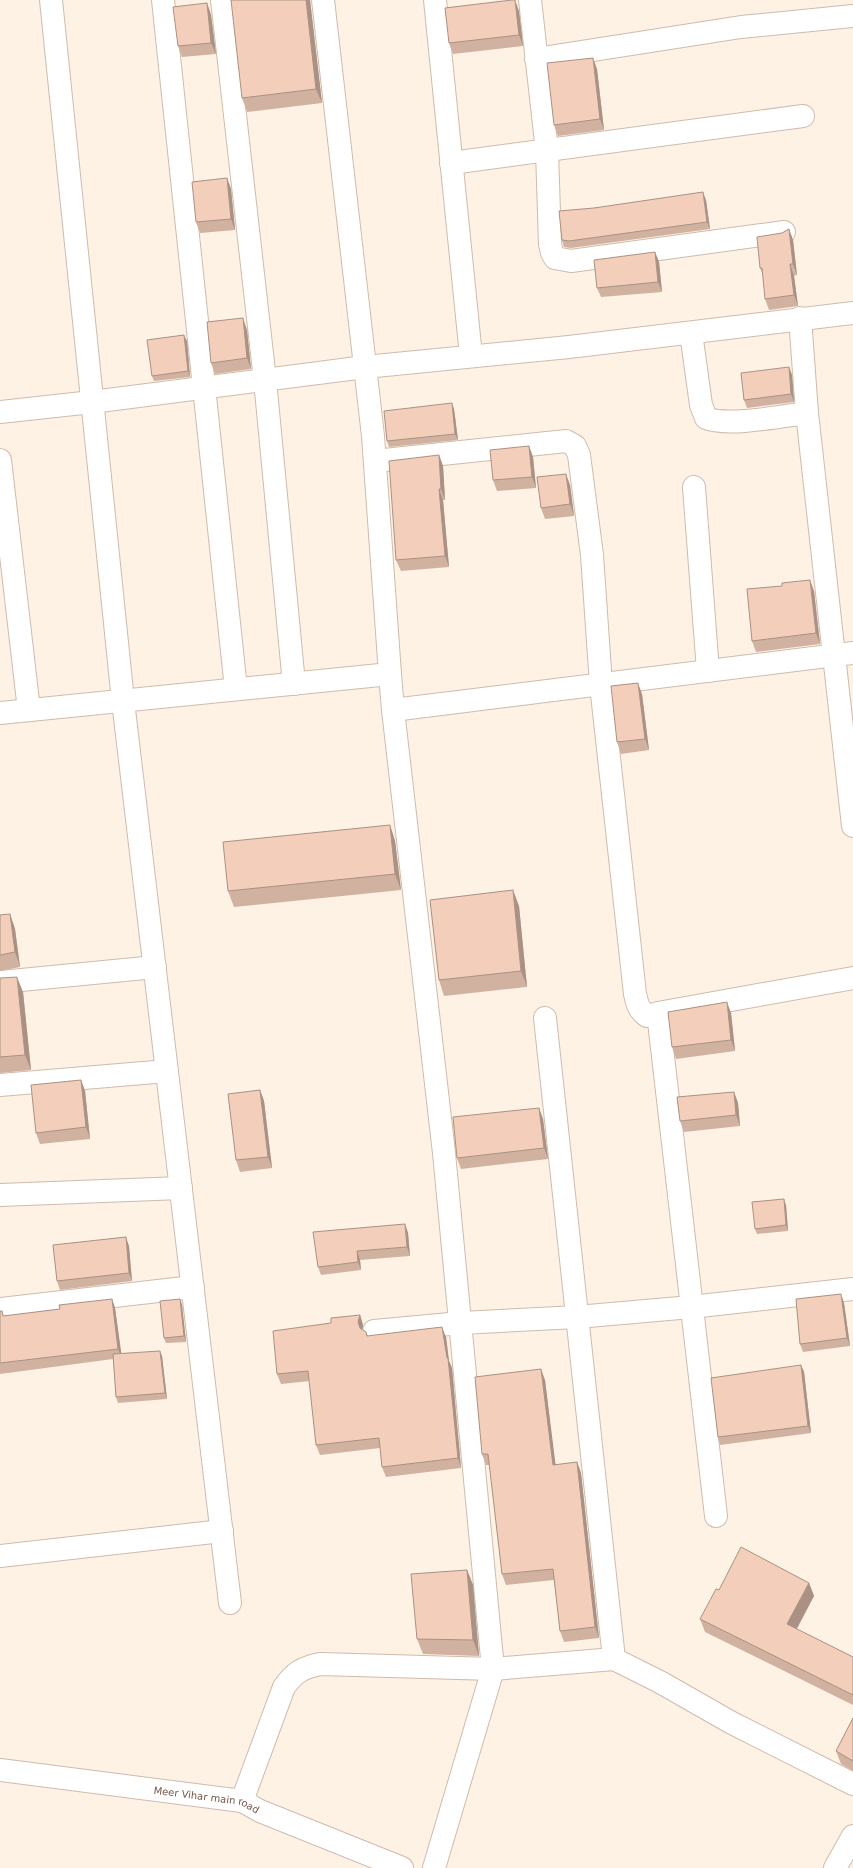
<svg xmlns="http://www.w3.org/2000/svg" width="853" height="1868" font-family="'DejaVu Sans',sans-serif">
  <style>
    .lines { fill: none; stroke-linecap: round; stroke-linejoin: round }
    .minor-casing { stroke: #d0bbad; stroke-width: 24 }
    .minor { stroke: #fff; stroke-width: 22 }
    .wall { fill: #d1b2a1 }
    .shaded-wall { fill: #aa9183 }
    .building { fill: #f3cfbb; stroke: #aa9183 }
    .labels { text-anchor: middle; stroke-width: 3; stroke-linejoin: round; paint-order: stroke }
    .street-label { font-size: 10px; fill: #765749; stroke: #fff6ea }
  </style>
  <rect width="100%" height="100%" fill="#fdf2e4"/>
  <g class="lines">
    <defs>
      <g id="minor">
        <path d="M51,0L123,701L230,1603"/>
        <path d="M163,0L236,689"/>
        <path d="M222,0L265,380L294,684"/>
        <path d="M323,0L373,436L390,674"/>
        <path d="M435,0L471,356"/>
        <path d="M530,0L547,151L550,244L552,253L555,258L571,261L784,232"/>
        <path d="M536,59L741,27L853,16"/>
        <path d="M451,163L803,116"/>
        <path d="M800,318L807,413L853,826"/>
        <path d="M691,333L701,405L706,418C727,427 783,416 807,413"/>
        <path d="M0,412L92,402L365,367L569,347L853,313"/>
        <path d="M0,460L29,710"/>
        <path d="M375,461L566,441L575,446L579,455L592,555L601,685L635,994C637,1003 639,1011 647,1016L658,1013L716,1516"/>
        <path d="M694,487L708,671"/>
        <path d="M393,710L444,1153L493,1669L434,1868"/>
        <path d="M0,713L390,674L393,710L853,653"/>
        <path d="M0,982L155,967"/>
        <path d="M658,1013L853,978"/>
        <path d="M545,1018L614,1659"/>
        <path d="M0,1085L167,1071"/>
        <path d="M0,1195L181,1188"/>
        <path d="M0,1309L193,1287"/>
        <path d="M374,1331L461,1323L577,1317L691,1307L853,1289"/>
        <path d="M0,1556L222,1531"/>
        <path id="s1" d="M0,1770L242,1801L260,1811L402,1868"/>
        <path d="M242,1801L284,1687C295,1672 302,1668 320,1664L493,1669L614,1659L660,1682L732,1723L853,1784"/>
        <path d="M835,1868L853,1836"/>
      </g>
    </defs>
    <!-- minor casing -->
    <use href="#minor" class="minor-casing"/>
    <!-- minor -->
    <use href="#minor" class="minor"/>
  </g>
  <!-- wall -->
  <g class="wall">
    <path d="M310,0L322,103L247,112L242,98Z"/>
    <path d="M207,3L211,15L216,54L182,57L178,46Z"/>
    <path d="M519,11L523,46L453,54L449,43Z"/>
    <path d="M597,69L604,130L558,136L554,125Z"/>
    <path d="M227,178L231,189L235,230L200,233L196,222Z"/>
    <path d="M706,200L710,229L571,248L564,247L562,240Z"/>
    <path d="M789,229L793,240L797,275L794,276L798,306L769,310L765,299L763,275L760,268L782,233Z"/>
    <path d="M655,252L659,262L662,292L601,297L597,288Z"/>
    <path d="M247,330L251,369L215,374L211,363Z"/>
    <path d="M187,341L190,377L154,381L152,376Z"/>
    <path d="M789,367L792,375L794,402L747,408L744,400Z"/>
    <path d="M454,409L458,440L389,447L387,441Z"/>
    <path d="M529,446L533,457L536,488L497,491L493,480Z"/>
    <path d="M439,455L443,466L445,500H443L449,567L401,571L396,560Z"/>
    <path d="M570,485L574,516L545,519L541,508Z"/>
    <path d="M814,591L820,644L756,652L752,641Z"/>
    <path d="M642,694L649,750L621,754L617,742Z"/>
    <path d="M390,825L395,841L401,890L234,907L228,891Z"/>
    <path d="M519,906L527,987L444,996L439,980Z"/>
    <path d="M10,914L15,929L20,967L0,971V915Z"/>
    <path d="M0,978L23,992L31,1070L0,1073Z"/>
    <path d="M731,1013L735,1051L676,1059L672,1047Z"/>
    <path d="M81,1080L85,1091L90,1139L40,1144L36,1133Z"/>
    <path d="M260,1090L264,1101L272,1168L240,1172L236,1160Z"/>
    <path d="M734,1092L738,1103L740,1126L684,1132L680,1121Z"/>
    <path d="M539,1108L543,1119L548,1159L461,1169L457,1158Z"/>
    <path d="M786,1205L788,1231L757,1234L755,1229Z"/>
    <path d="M405,1224L408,1233L410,1256L360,1260L361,1270L321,1275L318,1267Z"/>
    <path d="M129,1246L132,1281L60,1290L57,1281Z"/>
    <path d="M112,1299L115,1308L121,1354L162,1356L167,1399L118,1403L116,1397L113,1359L0,1374V1311H2L4,1316L60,1309Z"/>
    <path d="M180,1299L182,1305L186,1342L166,1343L164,1338Z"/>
    <path d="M844,1303L850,1346L803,1352L800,1344Z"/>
    <path d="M360,1315L363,1325L362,1330L366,1332L368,1336L446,1337L449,1361L452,1368L461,1468L386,1477L382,1467L380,1448L320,1455L316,1445L310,1381L281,1384L277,1374L331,1323Z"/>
    <path d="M801,1365L804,1372L811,1433L720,1445L718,1437Z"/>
    <path d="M545,1380L555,1465L577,1462L581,1473L599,1638L564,1642L560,1631L554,1580L506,1585L502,1574L490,1465H486L482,1454Z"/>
    <path d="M467,1570L473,1585L479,1656L423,1654L417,1639Z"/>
    <path d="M809,1583L814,1596L797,1629L853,1657V1705L705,1632L700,1619L719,1590Z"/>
    <path d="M853,1718V1771L841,1764L836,1751Z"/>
  </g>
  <!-- shaded-wall -->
  <g class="shaded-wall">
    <path d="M306,0H310L322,103L316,89Z"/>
    <path d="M515,0L519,11L523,46L519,35Z"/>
    <path d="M207,3L211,15L216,54L211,43Z"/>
    <path d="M593,58L597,69L604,130L600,119Z"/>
    <path d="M227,178L231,189L235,230L231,219Z"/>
    <path d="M703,192L706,200L710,229L707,222Z"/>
    <path d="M789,229L793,240L797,275L793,264Z"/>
    <path d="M655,252L659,262L662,292L658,282Z"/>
    <path d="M790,264L794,276L798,306L794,295Z"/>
    <path d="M243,318L247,330L251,369L247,358Z"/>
    <path d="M184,335L187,341L190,377L188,371Z"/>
    <path d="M789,367L792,375L794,402L791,394Z"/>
    <path d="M452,403L454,409L458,440L455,434Z"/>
    <path d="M529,446L533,457L536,488L532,477Z"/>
    <path d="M439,455L443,466L445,500L441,489Z"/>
    <path d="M566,474L570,485L574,516L570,504Z"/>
    <path d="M439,489L443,500L449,567L445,556Z"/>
    <path d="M810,580L814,591L820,644L816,633Z"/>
    <path d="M638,683L642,694L649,750L645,739Z"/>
    <path d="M390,825L395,841L401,890L395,874Z"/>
    <path d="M513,890L519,906L527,987L521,971Z"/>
    <path d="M10,914L15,929L20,967L15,952Z"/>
    <path d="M17,977L23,992L31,1070L25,1055Z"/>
    <path d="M727,1002L731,1013L735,1051L731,1040Z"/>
    <path d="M81,1080L85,1091L90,1139L86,1127Z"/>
    <path d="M260,1090L264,1101L272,1168L268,1157Z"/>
    <path d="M734,1092L738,1103L740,1126L736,1115Z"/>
    <path d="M539,1108L543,1119L548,1159L544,1148Z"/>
    <path d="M784,1199L786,1205L788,1231L786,1225Z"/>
    <path d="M405,1224L408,1233L410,1256L407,1247Z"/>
    <path d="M126,1237L129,1246L132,1281L129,1273Z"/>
    <path d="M357,1251L360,1260L361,1270L358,1262Z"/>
    <path d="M841,1294L844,1303L850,1346L847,1338Z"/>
    <path d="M112,1299L115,1308L122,1358L118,1349Z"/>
    <path d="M180,1299L182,1305L186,1342L184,1336Z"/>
    <path d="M360,1315L363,1325L362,1333L358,1322Z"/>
    <path d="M442,1327L446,1337L449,1361L452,1368L461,1468L458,1458L447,1358Z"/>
    <path d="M160,1351L162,1356L167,1399L165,1393Z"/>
    <path d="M801,1365L804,1372L811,1433L808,1426Z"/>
    <path d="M541,1369L545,1380L557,1476L553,1465Z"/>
    <path d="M577,1462L581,1473L599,1638L595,1627Z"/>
    <path d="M467,1570L473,1585L479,1656L473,1640Z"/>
    <path d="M809,1583L814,1596L792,1637L787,1624Z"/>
  </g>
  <!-- building -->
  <g class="building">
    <path d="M231,0H306L316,89L242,98Z"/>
    <path d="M512,0H515L519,35L449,43L445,8Z"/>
    <path d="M207,3L211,43L178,46L173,7Z"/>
    <path d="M593,58L600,119L554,125L547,63Z"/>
    <path d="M227,178L231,219L196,222L192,182Z"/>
    <path d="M703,192L707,222L569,241L562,240L559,211L594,208Z"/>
    <path d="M789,229L793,264H790L794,295L765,299L762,268H760L757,237L782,233Z"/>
    <path d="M655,252L658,282L597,288L594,260Z"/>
    <path d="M243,318L247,358L211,363L207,322Z"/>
    <path d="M184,335L188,371L152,376L147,340Z"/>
    <path d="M789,367L791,394L744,400L741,373Z"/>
    <path d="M452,403L455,434L387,441L384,411Z"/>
    <path d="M529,446L532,477L493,480L490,450Z"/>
    <path d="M439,455L441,489H439L445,556L396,560L389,461Z"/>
    <path d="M566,474L570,504L541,508L537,477Z"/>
    <path d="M810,580L816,633L752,641L747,589L782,586V583Z"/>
    <path d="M638,683L645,739L617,742L611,686Z"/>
    <path d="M390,825L395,874L228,891L223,842Z"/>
    <path d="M513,890L521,971L439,980L430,900Z"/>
    <path d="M10,914L15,952L0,955V915Z"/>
    <path d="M17,977L25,1055L0,1057V978Z"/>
    <path d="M727,1002L731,1040L672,1047L668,1012Z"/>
    <path d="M81,1080L86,1127L36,1133L31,1085Z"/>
    <path d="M260,1090L268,1157L236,1160L228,1094Z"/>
    <path d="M734,1092L736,1115L680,1121L677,1097Z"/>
    <path d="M539,1108L544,1148L457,1158L453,1117Z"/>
    <path d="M784,1199L786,1225L755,1229L752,1202Z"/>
    <path d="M405,1224L407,1247L357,1251L358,1262L318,1267L313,1232Z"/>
    <path d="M126,1237L129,1273L57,1281L53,1245Z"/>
    <path d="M841,1294L847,1338L800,1344L796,1299Z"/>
    <path d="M112,1299L118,1349L0,1363V1311H2L3,1316L60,1309L59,1305Z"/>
    <path d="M180,1299L184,1336L164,1338L160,1301Z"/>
    <path d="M360,1315L358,1322L360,1328L366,1332L367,1336L442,1327L447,1358H448L458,1458L382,1467L379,1438L316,1445L308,1371L277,1374L273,1331L331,1323V1318Z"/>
    <path d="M160,1351L165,1393L116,1397L113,1354Z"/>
    <path d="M801,1365L808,1426L718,1437L711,1378Z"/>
    <path d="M541,1369L553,1465L577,1462L595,1627L560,1631L553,1569L502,1574L488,1454H482L475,1377Z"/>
    <path d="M741,1547L809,1583L787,1624L853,1657V1695L700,1619L716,1589L719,1590Z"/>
    <path d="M467,1570L473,1640L417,1639L411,1574Z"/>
    <path d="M853,1718V1761L836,1751Z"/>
  </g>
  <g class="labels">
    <!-- street labels -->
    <g class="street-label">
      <text dy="4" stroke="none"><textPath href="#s1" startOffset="209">Meer Vihar main road</textPath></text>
    </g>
  </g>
</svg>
